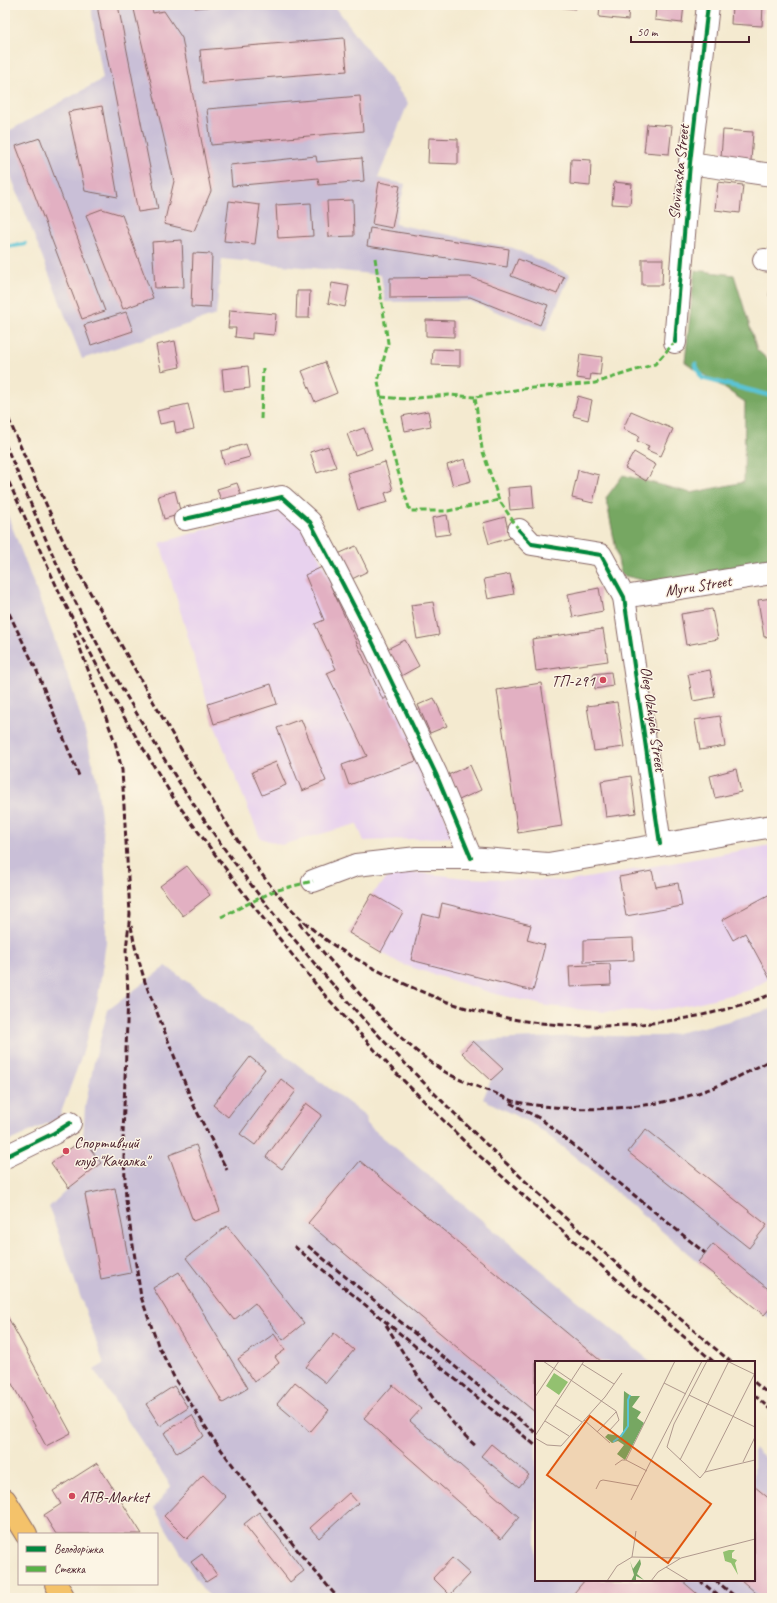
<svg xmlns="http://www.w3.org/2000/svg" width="777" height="1603" font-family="Caveat,sans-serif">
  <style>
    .built { fill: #e8d2ee }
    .industrial { fill: #c9bfd7 }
    .forest { fill: #76a762; stroke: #606346 }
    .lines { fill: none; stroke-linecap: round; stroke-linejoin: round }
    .stream { stroke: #5ac4d6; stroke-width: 4.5 }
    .building { fill: #e2b0c2 }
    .minor-casing { stroke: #866665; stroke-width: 24 }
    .major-casing { stroke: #866665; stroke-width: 24 }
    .minor { stroke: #fff; stroke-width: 22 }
    .major { stroke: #f4c26a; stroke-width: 22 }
    .rail { stroke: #4a1f2b; stroke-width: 3; stroke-dasharray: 6 3; stroke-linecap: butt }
    .quiet { stroke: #57b146; stroke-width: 3; stroke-dasharray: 6 3; stroke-linecap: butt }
    .cycleway-casing { stroke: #fcf5e5; stroke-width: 6 }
    .cycleway { stroke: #00873e; stroke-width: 4 }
    .poi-dot { fill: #d1495b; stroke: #fcf5e5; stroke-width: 1.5 }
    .labels { text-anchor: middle; stroke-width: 3; stroke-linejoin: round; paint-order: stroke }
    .street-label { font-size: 16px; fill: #4a1f2b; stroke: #fcf5e5 }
    .poi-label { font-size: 16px; fill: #4a1f2b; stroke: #fcf5e5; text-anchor: start }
    .inset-river { fill: none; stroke: #5ac4d6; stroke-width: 2 }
    .inset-road { fill: none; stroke: #b0998e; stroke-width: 1 }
    .view { fill: #e0560e; fill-opacity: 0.15; stroke: #e0560e; stroke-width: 2 }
    .inset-edge { fill: none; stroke: #4a1f2b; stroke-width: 2 }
  </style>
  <rect width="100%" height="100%" fill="#fcf5e5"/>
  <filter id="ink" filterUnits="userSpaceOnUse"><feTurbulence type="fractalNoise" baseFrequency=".025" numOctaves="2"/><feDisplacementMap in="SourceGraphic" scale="8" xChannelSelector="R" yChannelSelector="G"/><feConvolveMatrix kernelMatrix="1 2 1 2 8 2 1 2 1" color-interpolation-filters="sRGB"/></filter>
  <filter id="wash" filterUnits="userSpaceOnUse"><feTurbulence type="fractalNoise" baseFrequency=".012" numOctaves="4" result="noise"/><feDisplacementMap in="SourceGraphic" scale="16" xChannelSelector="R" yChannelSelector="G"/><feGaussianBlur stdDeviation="0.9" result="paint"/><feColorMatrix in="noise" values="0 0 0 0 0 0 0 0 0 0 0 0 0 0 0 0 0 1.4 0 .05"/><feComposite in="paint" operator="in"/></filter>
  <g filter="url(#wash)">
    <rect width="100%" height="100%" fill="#f4ead0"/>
    <!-- built -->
    <g class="built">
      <path d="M283,506L306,531L427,770L453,837L364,841L357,824L281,845L260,838L214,724L160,543Z"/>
      <path d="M772,845V977L750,990L692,1004L654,1011L604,1012L547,1006L492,993L401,964L349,933L372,894L395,870L465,878L570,881Z"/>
    </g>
    <!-- industrial -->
    <g class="industrial">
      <path d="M92,5H334L408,103L378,178L405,184L395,224L513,248L570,275L546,331L470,301L385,302L381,275L222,259L216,315L82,359L5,161V133L103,79L92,14Z"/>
      <path d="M5,508L53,635L72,688L87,739L97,783L103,834L106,897V942L98,998L82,1055L59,1118L5,1143Z"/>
      <path d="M166,966L366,1116L367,1124L651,1362H536V1580H754V1448L772,1463V1598H212L202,1589L154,1508L171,1486L94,1370L104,1364L49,1207L69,1188L101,1163L83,1139L85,1107L94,1062L108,1010Z"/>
      <path d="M772,1009V1320L764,1315L698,1262L580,1161L536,1126L483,1099L491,1080L462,1053L473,1041L578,1036H664L725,1022Z"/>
    </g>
    <!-- forest -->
    <path class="forest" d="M695,270L734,275L757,350L772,363V562L655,583L621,575L606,498L623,475L691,493L744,482L745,402L685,362Z"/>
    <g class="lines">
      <!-- stream -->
      <g class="stream">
        <path d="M5,247L25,244"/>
        <path d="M695,364L702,378L772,396"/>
      </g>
    </g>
    <g id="blocks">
      <!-- building -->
      <g class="building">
        <path d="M98,5H118L158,209L138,212L98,11Z"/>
        <path d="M133,5H151L153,13L164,11L182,38L211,191L194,231L164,224L174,181Z"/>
        <path d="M195,5H216V6L195,8Z"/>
        <path d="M547,5H576V9L547,6Z"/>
        <path d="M600,5H629L628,20L599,17Z"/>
        <path d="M656,5H684L682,23L655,20Z"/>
        <path d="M732,5H763L762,26L731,24Z"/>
        <path d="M344,38L347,71L203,83L200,50Z"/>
        <path d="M360,96L363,131L211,145L207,109Z"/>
        <path d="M102,106L118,197L85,191L68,112Z"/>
        <path d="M647,124L672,126L669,154L644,152Z"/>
        <path d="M723,130L753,132L751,161L721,158Z"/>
        <path d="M40,138L105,311L82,319L16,146Z"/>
        <path d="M429,138L458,139V164L428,163Z"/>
        <path d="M316,156L317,162L362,158L364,181L319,185L318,178L232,186L230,165Z"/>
        <path d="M571,159L591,160L590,186L570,184Z"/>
        <path d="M379,182L400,186L392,228L372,224Z"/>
        <path d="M614,182L632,184L630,205L612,204Z"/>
        <path d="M718,182L743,185L740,213L715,210Z"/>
        <path d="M353,200L354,236L329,237L327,201Z"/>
        <path d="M229,201L260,205L255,244L224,241Z"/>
        <path d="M311,203L313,236L278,238L276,205Z"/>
        <path d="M102,209L122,215L153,298L123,309L86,215Z"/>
        <path d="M370,228L509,249L507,267L367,246Z"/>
        <path d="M182,240L184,287L155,288L152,242Z"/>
        <path d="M193,253L212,254L210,308L191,307Z"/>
        <path d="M518,259L564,277L557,294L511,276Z"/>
        <path d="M642,259H663L662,285H642Z"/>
        <path d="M771,275H772V297L769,296Z"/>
        <path d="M470,277L548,305L540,325L470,297L390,298V278Z"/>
        <path d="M332,283L349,286L345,307L328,303Z"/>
        <path d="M297,291H310L309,318H296Z"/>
        <path d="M230,310L276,314L274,335L252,333V339L235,337L236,328H228Z"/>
        <path d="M126,312L133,331L91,345L84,325Z"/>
        <path d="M426,320L454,321V337L426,336Z"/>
        <path d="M175,341L180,367L161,371L156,345Z"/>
        <path d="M433,349L460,350V366L432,365Z"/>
        <path d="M580,354L602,357L600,375L591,374L590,380L577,378Z"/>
        <path d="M325,362L337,393L315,402L302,371Z"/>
        <path d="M248,366L250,388L224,391L222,369Z"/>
        <path d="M578,396L592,400L588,420L573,416Z"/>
        <path d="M188,404L194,429L176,433L174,421L160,424L157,411Z"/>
        <path d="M428,411L431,426L405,431L402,416Z"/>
        <path d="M631,411L673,429L661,456L647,450L649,446L637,441L639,436L623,429Z"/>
        <path d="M364,428L372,449L355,455L347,434Z"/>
        <path d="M246,444L250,457L224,464L221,451Z"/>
        <path d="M328,446L336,467L317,473L310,452Z"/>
        <path d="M634,452L656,465L646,481L625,468Z"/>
        <path d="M465,459L471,481L453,486L447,465Z"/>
        <path d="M385,462L393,490L385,493L388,502L358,510L347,473Z"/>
        <path d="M578,470L599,475L593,503L572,498Z"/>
        <path d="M237,483L242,497L222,503L217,489Z"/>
        <path d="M532,486L534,508L510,510L508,488Z"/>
        <path d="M175,491L181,514L164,519L158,496Z"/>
        <path d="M447,515L450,534L435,536L432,518Z"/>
        <path d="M505,517L510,538L489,544L483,523Z"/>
        <path d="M356,546L368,571L350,580L338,554Z"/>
        <path d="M322,567L383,700L387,697L408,741L416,761L349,785L342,765L367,756L327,673L336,669L315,624L324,620L305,575Z"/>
        <path d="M510,574L514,594L488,599L484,579Z"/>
        <path d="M599,588L603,611L573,617L568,594Z"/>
        <path d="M772,598V636L764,637L758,600Z"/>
        <path d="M433,602L439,635L417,639L411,605Z"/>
        <path d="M712,609L718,639L686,645L681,614Z"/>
        <path d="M603,629L608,661L536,671L532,639Z"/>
        <path d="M405,640L419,666L401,676L387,649Z"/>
        <path d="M710,670L715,697L693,701L688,674Z"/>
        <path d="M611,672L613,686L595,689L593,674Z"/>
        <path d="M541,683L562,826L518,833L497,690Z"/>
        <path d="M271,684L277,704L214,724L208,704Z"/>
        <path d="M434,698L447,726L430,733L418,705Z"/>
        <path d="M617,702L624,747L594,751L587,706Z"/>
        <path d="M720,716L725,746L700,750L695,720Z"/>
        <path d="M301,719L326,781L302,791L277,728Z"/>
        <path d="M276,762L286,785L262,795L252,772Z"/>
        <path d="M470,765L481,790L459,800L448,775Z"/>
        <path d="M736,769L741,792L715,798L710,776Z"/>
        <path d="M631,776L636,813L606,817L601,781Z"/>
        <path d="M187,866L210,895L183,916L160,886Z"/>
        <path d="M652,871L656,887L678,883L682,906L626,916L619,877Z"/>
        <path d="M772,893V977L770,979L745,933L733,940L722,920Z"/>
        <path d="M372,894L403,912L381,952L349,933Z"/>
        <path d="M442,903L531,925L527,940L545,945L533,991L411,960L422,914L439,918Z"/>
        <path d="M633,938L634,960L584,962V940Z"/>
        <path d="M610,964L611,985L570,987L569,966Z"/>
        <path d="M473,1041L503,1069L491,1080L462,1053Z"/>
        <path d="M250,1057L265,1069L228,1117L213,1105Z"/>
        <path d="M281,1079L296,1091L255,1145L240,1134Z"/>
        <path d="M306,1103L322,1115L282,1169L266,1157Z"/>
        <path d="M646,1129L767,1225L749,1248L628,1152Z"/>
        <path d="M83,1139L101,1163L69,1188L51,1163Z"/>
        <path d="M196,1145L220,1211L193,1221L169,1155Z"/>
        <path d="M360,1161L602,1362H536V1413L308,1223Z"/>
        <path d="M115,1188L131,1273L101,1279L85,1194Z"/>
        <path d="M227,1226L304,1323L283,1340L255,1303L234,1320L186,1258Z"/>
        <path d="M713,1244L772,1292V1306L764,1315L698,1262Z"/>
        <path d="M179,1272L248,1388L223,1403L153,1288Z"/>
        <path d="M5,1312L71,1433L46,1446L5,1371Z"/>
        <path d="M334,1333L354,1350L326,1383L306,1367Z"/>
        <path d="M274,1334L285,1350L275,1357L279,1363L254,1382L238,1359Z"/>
        <path d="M295,1382L329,1410L310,1432L277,1404Z"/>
        <path d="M393,1385L421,1409L410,1421L519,1517L501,1539L364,1418Z"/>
        <path d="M174,1386L188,1408L160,1426L146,1404Z"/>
        <path d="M192,1415L204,1436L177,1453L164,1433Z"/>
        <path d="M491,1444L529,1475L519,1487L481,1456Z"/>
        <path d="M97,1463L109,1482L142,1534H56L44,1515L61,1504L53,1491Z"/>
        <path d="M203,1475L226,1497L187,1539L164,1516Z"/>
        <path d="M754,1486L772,1501V1598H762L741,1580H754Z"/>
        <path d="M349,1493L358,1503L319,1538L310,1528Z"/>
        <path d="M259,1512L304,1571L290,1582L244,1524Z"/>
        <path d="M202,1554L217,1575L206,1582L191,1562Z"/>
        <path d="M452,1558L470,1574L450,1595L433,1578Z"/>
        <path d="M585,1580H681L702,1598H581L574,1593Z"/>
      </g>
    </g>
  </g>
  <g filter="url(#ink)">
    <use href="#blocks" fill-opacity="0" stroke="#866665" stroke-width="1"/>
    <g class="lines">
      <defs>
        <g id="minor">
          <path d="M690,163L772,175"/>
          <path d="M764,260L772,261"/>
          <path d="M675,342L690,163L708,5"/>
          <path d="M185,519L282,497L310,522L335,569L372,641L436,774L471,858"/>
          <path d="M519,530L532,544L601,555L624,597L660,844"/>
          <path d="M624,597L772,573"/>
          <path d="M313,881L356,865L417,858H471L548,864L772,826"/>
          <path d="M5,1157L54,1133L70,1123"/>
        </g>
        <g id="major">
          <path d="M5,1500L26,1534"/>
          <path d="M56,1584L64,1598"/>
        </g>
      </defs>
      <!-- minor casing -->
      <use href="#minor" class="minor-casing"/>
      <!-- major casing -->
      <use href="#major" class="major-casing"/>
      <!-- minor -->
      <use href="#minor" class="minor"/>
      <!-- major -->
      <use href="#major" class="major"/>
      <!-- rail -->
      <g class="rail">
        <path d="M5,411C29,466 53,522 80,575C90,593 101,610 111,627C138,675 165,723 193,769C227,824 262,885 310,927C334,948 361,962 389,976C412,988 435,998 460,1006C554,1037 681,1031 772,994"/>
        <path d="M5,444C24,487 42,532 62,575C108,669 165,766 226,851C367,1046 548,1207 731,1362"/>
        <path d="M5,474L62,598L121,712L174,799L251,903L322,992L394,1071L474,1151L633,1294L714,1362"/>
        <path d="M5,605L36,669L79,776"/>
        <path d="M74,632L115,742L122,770L130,914L126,950L128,994L123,1135L126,1200L141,1297L158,1345L175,1379L214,1440L255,1495L302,1556L338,1598"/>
        <path d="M299,923C316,945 334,964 352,985C379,1017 407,1047 442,1070C456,1079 471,1084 486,1090C497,1093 507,1100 517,1102C573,1113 643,1111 698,1093C723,1085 749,1072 772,1059"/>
        <path d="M131,926L135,947L145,982L173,1053L194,1106L227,1170"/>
        <path d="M510,1103L541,1119L705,1253"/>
        <path d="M294,1246L536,1446"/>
        <path d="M308,1246L536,1433"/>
        <path d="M386,1325C413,1368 438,1413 477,1447"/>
        <path d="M754,1382L772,1397"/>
        <path d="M754,1395L772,1411"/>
        <path d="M699,1580L721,1598"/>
        <path d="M715,1580L737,1598"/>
      </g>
      <!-- quiet -->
      <g class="quiet">
        <path d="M375,258L388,343L378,381L387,435L410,511H448L499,500"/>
        <path d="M381,397L407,399L449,395L475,397"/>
        <path d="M261,419L263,367"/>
        <path d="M519,530L499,500L482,449L475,397L521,389L595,383L655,364L675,342"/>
        <path d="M221,917L274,891L313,881"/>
      </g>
      <defs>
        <g id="cycleway">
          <path d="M675,342L690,163L708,5"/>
          <path d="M185,519L282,497L310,522L335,569L372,641L436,774L471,858"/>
          <path d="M519,530L532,544L601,555L624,597L660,844"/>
          <path d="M5,1157L54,1133L70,1123"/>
        </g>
      </defs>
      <!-- cycleway casing -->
      <use href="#cycleway" class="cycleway-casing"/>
      <!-- cycleway -->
      <use href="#cycleway" class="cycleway"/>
    </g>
  </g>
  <!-- markers -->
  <g class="poi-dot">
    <circle cx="603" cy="680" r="4"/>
    <circle cx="66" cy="1151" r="4"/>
    <circle cx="72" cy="1496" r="4"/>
  </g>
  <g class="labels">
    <!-- street labels -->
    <g class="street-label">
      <text transform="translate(678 172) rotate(-84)" y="6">Slovianska Street</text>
      <text transform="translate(698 585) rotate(-9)" y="6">Myru Street</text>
      <text transform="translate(654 719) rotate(82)" y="6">Oleg Olzhych Street</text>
    </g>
    <!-- poi labels -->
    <g class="poi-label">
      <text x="595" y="686" text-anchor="end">ТП-291</text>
      <text x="74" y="1148">Спортивний<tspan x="74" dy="18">клуб "Качалка"</tspan></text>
      <text x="80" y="1502">ATB-Market</text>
    </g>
  </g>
  <!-- overview -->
  <g transform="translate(535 1361)">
    <rect width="220" height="220" fill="#f4ead0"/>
    <path d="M19,12L33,21L24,34L11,25ZM194,189H200L197,192V197L202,199L200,202L203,214L196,202L190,200L188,191Z" fill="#93c170"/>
    <path d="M89,30L96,35H105L97,46L106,51L102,57L109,62L90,99L82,93L89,84L83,80L77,82L70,76L73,73L85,75L88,71ZM105,198L106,203L102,213L109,219L101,215V220H96L99,214L95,200L98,208Z" fill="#76a762"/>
    <path class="inset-river" d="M78,81L86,75L93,65V39L95,34"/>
    <path class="inset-road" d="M8,0L81,50L84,59L74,70M172,0L139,63L132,86L165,117L170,111L220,99M194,1L219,13M47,3L79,23M129,22L151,33M154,34L220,66M0,36L24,0M20,44L47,61M49,59L75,82M10,60L34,75M62,71L81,51M0,75L49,0M0,77L12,84L26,85L70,36L87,12M91,99L140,0M91,99L112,110M145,99L194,0M208,101L220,76M80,104L87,99H91M170,111L220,12M61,128L65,120L68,119L103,125M96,139L167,0M97,196L101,170M131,206L154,220M72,220L82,205L97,196L145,197M116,220L123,211L146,197L220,178"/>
    <path class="view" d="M55,55L176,143L133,202L12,114Z"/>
    <rect width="220" height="220" class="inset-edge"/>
  </g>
  <!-- margin -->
  <rect width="777" height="1603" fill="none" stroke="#fcf5e5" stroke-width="20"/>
  <!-- legend -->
  <rect x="18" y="1533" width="140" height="52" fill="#fcf5e5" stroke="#b59f9b"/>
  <rect x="26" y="1546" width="20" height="6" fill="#00873e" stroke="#b59f9b"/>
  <text x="54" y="1553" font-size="12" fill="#4a1f2b">Велодоріжка</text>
  <rect x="26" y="1566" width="20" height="6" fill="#57b146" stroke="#b59f9b"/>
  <text x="54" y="1573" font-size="12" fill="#4a1f2b">Стежка</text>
  <!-- scale -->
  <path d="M631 36v6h118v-6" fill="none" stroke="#4a1f2b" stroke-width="2"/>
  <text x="637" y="36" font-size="12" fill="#4a1f2b" stroke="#fcf5e5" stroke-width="3" paint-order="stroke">50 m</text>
</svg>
